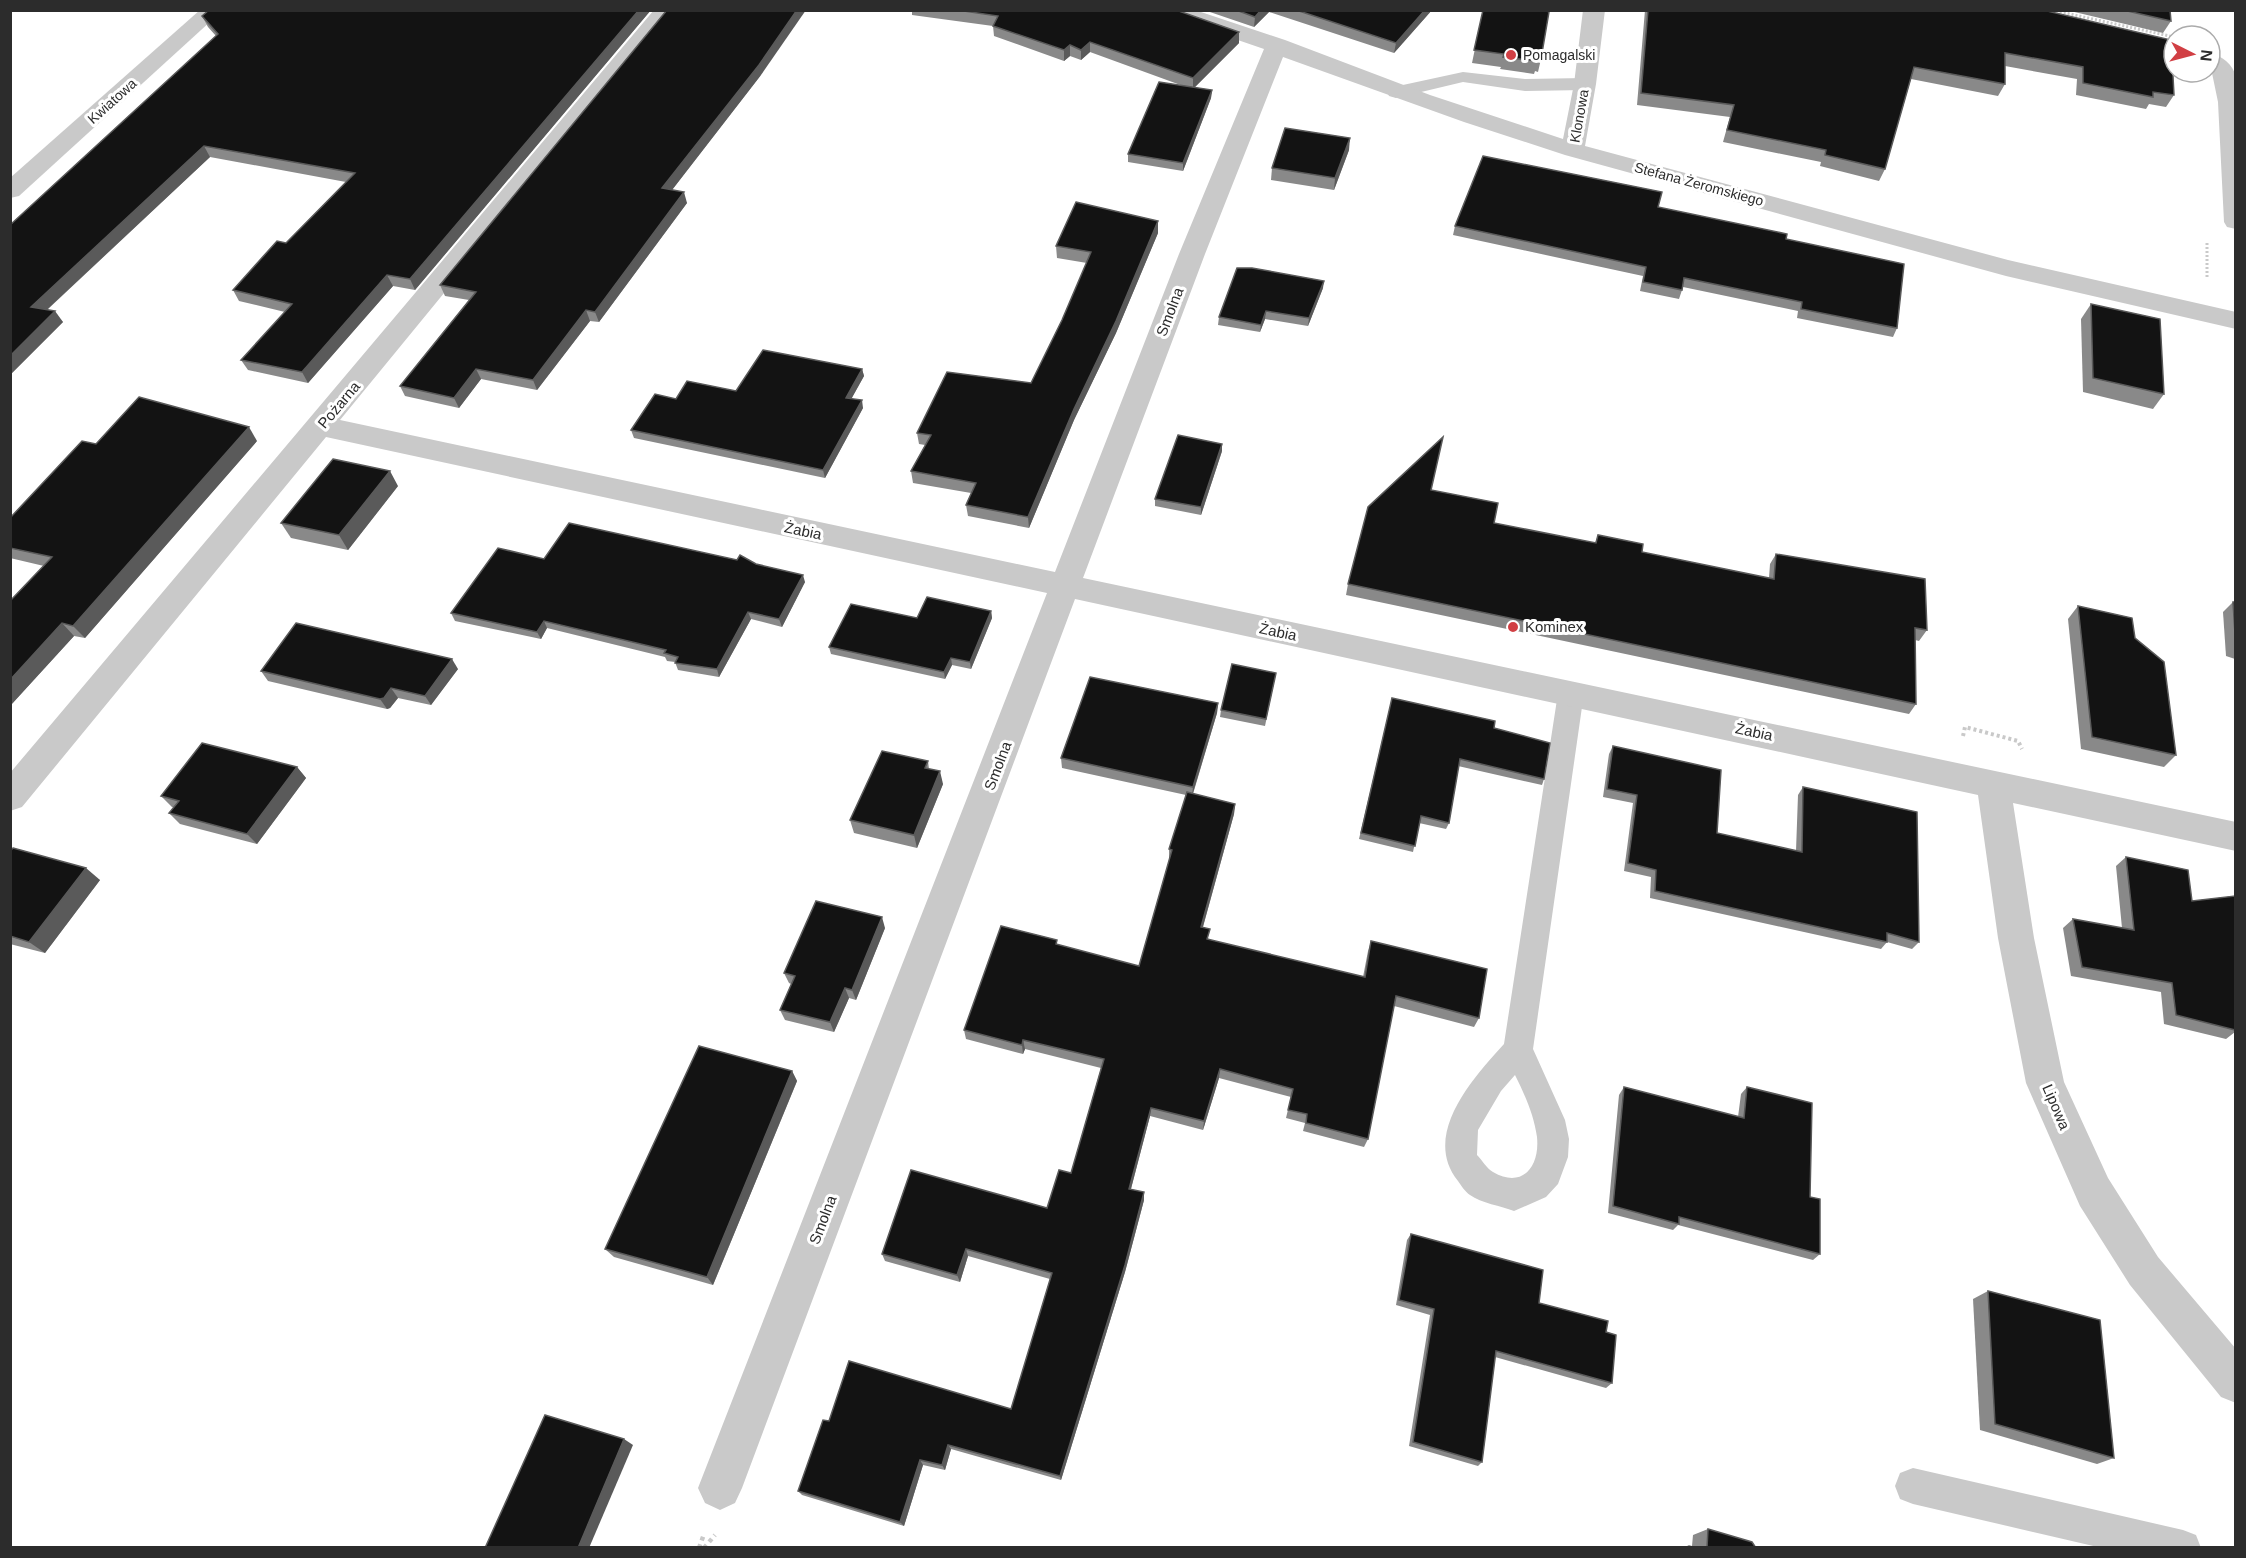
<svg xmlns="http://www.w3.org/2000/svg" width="2246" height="1558" font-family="Helvetica,sans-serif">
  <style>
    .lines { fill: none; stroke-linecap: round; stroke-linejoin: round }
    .path-far2 { stroke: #c9c9c9; stroke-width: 3; stroke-dasharray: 2 2; stroke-linecap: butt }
    .path-far1 { stroke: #c9c9c9; stroke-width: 4; stroke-dasharray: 3 3; stroke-linecap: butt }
    .path { stroke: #c9c9c9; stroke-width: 4.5; stroke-dasharray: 4 4; stroke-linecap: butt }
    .service { fill: #c9c9c9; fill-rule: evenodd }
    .minor { fill: #c9c9c9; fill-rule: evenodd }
    .wall { fill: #898989 }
    .shaded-wall { fill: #5a5a5a }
    .building { fill: #131313; stroke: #5a5a5a; stroke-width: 1.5 }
    .poi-dot { fill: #d13f44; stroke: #fff; stroke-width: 2 }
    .labels { text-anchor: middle; stroke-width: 6; stroke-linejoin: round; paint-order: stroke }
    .far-poi-label { font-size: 14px; fill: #2c2c2c; stroke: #fff; text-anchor: start }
    .far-street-label { font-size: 14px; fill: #2c2c2c; stroke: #fff }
    .street-label { font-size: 15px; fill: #2c2c2c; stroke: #fff }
    .poi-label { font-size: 15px; fill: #2c2c2c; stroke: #fff; text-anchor: start }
  </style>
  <rect width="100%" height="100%" fill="#fff"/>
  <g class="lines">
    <!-- path-far2 -->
    <g class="path-far2">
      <path d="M2052,10L2174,37"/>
      <path d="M2207,243V277"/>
    </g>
    <!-- path-far1 -->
    <path class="path-far1" d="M1963,736L1965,727L2018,741L2022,749"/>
    <!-- path -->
    <g class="path">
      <path d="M699,1548L704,1534"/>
      <path d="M704,1548L715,1535"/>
    </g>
    <!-- service -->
    <g class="service">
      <path d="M1463,72L1525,79L1585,78L1592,80L1594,84L1592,88L1585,90L1525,91L1463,82L1396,98L1389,96L1387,92L1389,88Z"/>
      <path d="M1571,683L1580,686L1584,693L1533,1049L1565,1120L1569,1139L1568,1157L1558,1184L1546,1197L1514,1211C1501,1206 1481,1203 1470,1195C1465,1192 1461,1185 1458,1181C1421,1135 1473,1078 1504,1044L1558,693L1562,686ZM1515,1075C1525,1095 1534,1115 1537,1137C1540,1167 1522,1189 1493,1172C1487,1169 1482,1160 1477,1155L1478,1130L1501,1091Z"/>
      <path d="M1913,1468L2183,1530L2196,1535L2201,1548H2102L1913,1504L1900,1499L1895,1486L1900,1473Z"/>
    </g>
    <!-- minor -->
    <g class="minor">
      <path d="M200,10H223L19,196L10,198V178Z"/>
      <path d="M654,10H676L340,420L1055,572L1179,254L1264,49L1165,15L1163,10H1195L1285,40L1430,95L1563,139L1574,84L1583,10H1605L1596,84L1585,146L2008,260L2236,312V329L2006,276L1565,155L1464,122L1283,57L1205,254L1083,578L2236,822V851L2013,803L2034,938L2064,1082L2108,1178L2158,1257L2236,1349V1403L2221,1397L2130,1285L2080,1206L2026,1083L1998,938L1978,795L1075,599L742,1488L735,1503L720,1510L705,1503L698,1488L1047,593L326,437L22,807L10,811V773Z"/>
      <path d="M2210,53C2222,56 2233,64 2236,77V229L2227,227L2224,222L2218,102L2212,73L2210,71Z"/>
    </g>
  </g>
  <!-- wall -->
  <g class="wall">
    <path d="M651,10L415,290L393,286L308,383L248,370L241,360L285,312L239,301L233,290L286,243L346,182L210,157L47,310L63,322L10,375V225L216,36L208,27L202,16Z"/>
    <path d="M912,10H1176L1239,32V43L1194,88L1212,90L1211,98L1183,171L1128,162V154L1186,87L1090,52L1081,60L1070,56L1064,61L994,36L993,26L912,15Z"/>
    <path d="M1204,10H1432L1394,53L1269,12L1254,27Z"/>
    <path d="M1483,10L1541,59L1538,72L1535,71L1534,74L1500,69L1501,67L1472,63Z"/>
    <path d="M1645,10H2043L2174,95L2166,107L2149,104L2146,109L2076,95L2077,79L2005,66V84L1998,96L1911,79L1885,169L1879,181L1820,166L1821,162L1723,142L1730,117L1637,105Z"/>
    <path d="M2066,10H2170L2171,21L2163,33Z"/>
    <path d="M761,75L672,190L687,203L599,322L590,321L537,390L481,379L459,408L405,396L400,386L469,300L445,296L440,285Z"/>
    <path d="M1349,150L1334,190L1271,180L1272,168Z"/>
    <path d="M1658,207L1786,239L1897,328L1893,337L1797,318L1798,311L1683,287L1679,299L1640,291L1643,276L1453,235L1455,226Z"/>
    <path d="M1158,221V233L1116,333L1074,420L1029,528L968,516L966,505L971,493L913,483L911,471L925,445L919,444L917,433L1031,383L1062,320L1087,263L1057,258L1056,246Z"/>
    <path d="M1323,288L1308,326L1265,319L1260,332L1218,325L1219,317Z"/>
    <path d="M2091,304L2164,394L2153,409L2083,392L2081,319Z"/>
    <path d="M862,369L864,376L851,399L863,408L825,478L634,438L631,430L676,399L736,391Z"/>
    <path d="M257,441L85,638L74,636L10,706L44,566L10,558V518Z"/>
    <path d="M1222,451L1201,515L1155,506V499Z"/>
    <path d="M398,486L348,550L291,538L281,523Z"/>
    <path d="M1431,490L1494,523L1595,543L1598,535L1642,552L1769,578L1770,564L1776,554L1927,630L1919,641L1915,640L1916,704L1909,714L1346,595L1348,584Z"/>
    <path d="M544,559L756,564L805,582L782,627L751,619L719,677L678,670L675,662L667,661L665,657L547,628L541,639L455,621L451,613Z"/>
    <path d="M2233,602H2235V659L2226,656L2223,612Z"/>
    <path d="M2078,606L2135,638L2176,755L2164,767L2081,749L2068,619Z"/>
    <path d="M991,611L992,618L971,669L952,665L945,679L831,654L829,647L917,618Z"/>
    <path d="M458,669L431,705L398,698L390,708L387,709L268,681L261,671Z"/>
    <path d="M1276,673L1265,726L1220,717L1221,710Z"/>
    <path d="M1392,698L1494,728L1544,779L1542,785L1458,766L1449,823L1446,829L1419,823L1413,852L1359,839Z"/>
    <path d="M1218,703L1217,713L1193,794L1235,804L1234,814L1203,927L1209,940L1363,977L1368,951L1371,941L1479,1018L1474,1027L1394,1006L1368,1139L1364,1147L1303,1131L1305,1123L1286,1118L1291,1097L1219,1078L1203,1130L1150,1116L1131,1189L1144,1200L1125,1272L1061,1480L951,1449L945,1470L923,1465L904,1526L802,1495L798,1491L829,1421L1011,1409L1050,1279L968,1256L960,1282L885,1261L882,1254L1047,1208L1071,1173L1101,1068L1025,1049L1023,1054L966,1039L964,1030L1058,945L1139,966L1169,860V849L1186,795L1062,768L1061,758Z"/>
    <path d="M1613,746L1717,833L1796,851L1798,795L1803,787L1919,942L1912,949L1887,942L1881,949L1650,898L1651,877L1624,871L1633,803L1603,797L1609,754Z"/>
    <path d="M928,761L929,769L943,784L917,848L854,833L850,820Z"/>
    <path d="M297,767L306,778L257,844L180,824L169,813L174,808L172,807L161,796Z"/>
    <path d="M10,851L100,880L45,953L10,944Z"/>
    <path d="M2126,857L2192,901L2235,896V1032L2226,1039L2164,1024L2161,992L2071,976L2063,928L2073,919L2122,928L2116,866Z"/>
    <path d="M885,928L856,1000L849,998L834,1032L785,1020L780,1010L791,984L789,983L784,973Z"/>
    <path d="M792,1071L797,1081L713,1285L614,1257L605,1249Z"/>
    <path d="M1624,1087L1738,1117L1741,1094L1747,1087L1810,1197L1820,1254L1813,1260L1678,1225L1673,1230L1608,1213L1619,1095Z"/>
    <path d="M1411,1234L1539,1303L1606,1332L1612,1383L1606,1388L1495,1357L1482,1462L1478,1466L1409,1446L1430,1315L1396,1305L1407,1240Z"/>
    <path d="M1988,1291L2114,1458L2097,1464L1980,1430L1973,1299Z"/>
    <path d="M1708,1529L1756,1548H1683L1689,1545L1692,1546L1693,1535Z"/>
  </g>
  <!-- shaded-wall -->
  <g class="shaded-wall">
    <path d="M639,10H651L415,290L410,279Z"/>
    <path d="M797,10H806L761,75L665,199L662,188Z"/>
    <path d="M1261,10H1269V12L1254,27L1255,17Z"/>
    <path d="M1425,10H1432L1394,53L1396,43Z"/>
    <path d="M1239,32V43L1193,89V78Z"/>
    <path d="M1090,42V52L1081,60V50Z"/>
    <path d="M1070,45V56L1064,61V50Z"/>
    <path d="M1212,90L1211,98L1183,171V163Z"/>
    <path d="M1350,138L1349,150L1334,190L1335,178Z"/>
    <path d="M204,146L210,157L39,317L31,307Z"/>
    <path d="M684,192L687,203L599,322L595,312Z"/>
    <path d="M1158,221V233L1116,333L1074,420L1029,528L1028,517L1074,409Z"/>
    <path d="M387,275L393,286L308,383L302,372Z"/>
    <path d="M1324,281L1323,288L1308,326L1309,318Z"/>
    <path d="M586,310L590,321L537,390L533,380Z"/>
    <path d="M55,311L63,322L10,375V356Z"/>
    <path d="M1266,311L1265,319L1260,332L1261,325Z"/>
    <path d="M476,369L481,379L459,408L454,398Z"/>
    <path d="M862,369L864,376L848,405L846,398Z"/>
    <path d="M862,400L863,408L825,478L823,470Z"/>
    <path d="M249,427L257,441L85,638L73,626Z"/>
    <path d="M1222,444V451L1201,515V507Z"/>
    <path d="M390,471L398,486L348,550L339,535Z"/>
    <path d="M803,575L805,582L782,627L779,619Z"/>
    <path d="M991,611L992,618L971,669L970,662Z"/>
    <path d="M748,612L751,619L719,677L717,669Z"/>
    <path d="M544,621L547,628L541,639L537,632Z"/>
    <path d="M62,623L74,636L10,706V680Z"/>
    <path d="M951,658L952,665L945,679L944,672Z"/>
    <path d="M452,659L458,669L431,705L425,696Z"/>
    <path d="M391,688L398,698L390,708L387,709L380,699Z"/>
    <path d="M1218,703L1217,713L1192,796L1193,787Z"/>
    <path d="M297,767L306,778L257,844L247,834Z"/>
    <path d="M940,771L943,784L917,848L914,835Z"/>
    <path d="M1235,804L1234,814L1200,937L1201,927Z"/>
    <path d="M86,868L100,880L45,953L29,942Z"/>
    <path d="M882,917L885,928L856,1000L852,990Z"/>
    <path d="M845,988L849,998L834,1032L830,1022Z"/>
    <path d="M1023,1040L1025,1049L1023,1054L1022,1045Z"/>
    <path d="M1220,1069L1219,1078L1203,1130L1204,1121Z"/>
    <path d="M792,1071L797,1081L713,1285L707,1277Z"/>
    <path d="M1151,1108L1150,1116L1129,1196V1189Z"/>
    <path d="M1144,1192V1200L1125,1272L1061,1480L1060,1476Z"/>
    <path d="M966,1249L968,1256L960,1282L957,1275Z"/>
    <path d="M624,1439L633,1445L589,1548H578Z"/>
    <path d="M948,1445L951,1449L945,1470L942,1465Z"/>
    <path d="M920,1460L923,1465L904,1526L900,1522Z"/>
  </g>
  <!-- building -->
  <g class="building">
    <path d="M209,10H639L410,279L387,275L302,372L241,360L292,304L233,290L277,241L286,243L355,173L204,146L31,307L55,311L10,356V225L218,34L202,16Z"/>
    <path d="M667,10H797L759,65L662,188L684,192L595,312L586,310L533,380L476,369L454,398L400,386L476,292L440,285Z"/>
    <path d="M957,10H1176L1239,32L1193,78L1090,42L1081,50L1070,45L1064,50L993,26L998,16Z"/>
    <path d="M1236,10H1261L1255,17Z"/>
    <path d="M1296,10H1425L1396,43Z"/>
    <path d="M1483,10H1545L1549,12L1541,59H1537V61L1503,57L1504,54L1474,50Z"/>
    <path d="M1648,10H2043L2171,40L2174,95L2153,92V97L2083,83V67L2005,53V84L1914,67L1885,169L1825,155L1826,150L1727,130L1734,105L1641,93Z"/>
    <path d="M2123,10H2170L2171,21Z"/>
    <path d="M1159,82L1212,90L1183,163L1128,154Z"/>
    <path d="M1285,128L1350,138L1335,178L1272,168Z"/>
    <path d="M1483,156L1662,192L1658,207L1787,234L1786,239L1904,264L1897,328L1801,309L1802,302L1684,278L1682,290L1643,282L1646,267L1455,226Z"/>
    <path d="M1076,202L1158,221L1116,321L1074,409L1028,517L966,505L976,483L911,471L931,435L917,433L947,372L1031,383L1062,320L1091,252L1056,246Z"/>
    <path d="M1237,268H1252L1324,281L1309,318L1266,311L1261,325L1219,317Z"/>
    <path d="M2091,304L2160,319L2164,394L2093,378Z"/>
    <path d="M763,350L862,369L846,398L862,400L823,470L631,430L655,394L676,399L687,381L736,391Z"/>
    <path d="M139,397L249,427L73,626L62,623L10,680V601L52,557L10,548V518L82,441L96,444Z"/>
    <path d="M1178,435L1222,444L1201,507L1155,499Z"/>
    <path d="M1443,437L1431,490L1498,503L1494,523L1596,543L1598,535L1643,544L1642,552L1774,579L1776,554L1925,579L1927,630L1915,628L1916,704L1348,584L1368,507Z"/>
    <path d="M333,459L390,471L339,535L281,523Z"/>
    <path d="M569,523L737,560L740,555L756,564L803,575L779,619L748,612L717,669L675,663L678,657L664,653L666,650L544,621L537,632L451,613L498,548L544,559Z"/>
    <path d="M927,597L991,611L970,662L951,658L944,672L829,647L851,604L917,618Z"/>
    <path d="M2233,602H2235V634Z"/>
    <path d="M2078,606L2132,618L2135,638L2164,662L2176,755L2092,737Z"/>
    <path d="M296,623L452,659L425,696L391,688L384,698L380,699L261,671Z"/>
    <path d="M1232,664L1276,673L1266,719L1221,710Z"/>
    <path d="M1090,677L1218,703L1193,787L1061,758Z"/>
    <path d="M1392,698L1495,721L1494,728L1550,743L1544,779L1460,759L1449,823L1421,816L1415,846L1361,833Z"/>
    <path d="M202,743L297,767L247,834L169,813L179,801L161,796Z"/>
    <path d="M1613,746L1721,770L1717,833L1802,852L1803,787L1917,812L1919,942L1887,933V942L1655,891L1656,870L1628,863L1637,795L1607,789Z"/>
    <path d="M882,751L928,761L925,768L940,771L914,835L850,820Z"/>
    <path d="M1187,792L1235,804L1201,927L1210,929L1207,939L1365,977L1371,941L1487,969L1479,1018L1396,996L1368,1139L1306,1123L1307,1114L1288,1110L1293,1089L1220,1069L1204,1121L1151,1108L1129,1189L1144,1192L1125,1265L1060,1476L948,1445L942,1465L920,1460L900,1522L798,1491L823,1420L829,1421L849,1361L1011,1409L1052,1273L966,1249L957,1275L882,1254L911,1170L1047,1208L1059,1170L1071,1173L1104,1059L1023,1040L1022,1045L964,1030L1001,926L1057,940L1056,944L1139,966L1172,850L1169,849Z"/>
    <path d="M13,848L86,868L29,942L10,936V851Z"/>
    <path d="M2126,857L2188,870L2192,901L2235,896V1030L2176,1015L2172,983L2082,967L2073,919L2134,930Z"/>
    <path d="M816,901L882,917L852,990L845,988L830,1022L780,1010L795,976L784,973Z"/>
    <path d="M699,1046L792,1071L707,1277L605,1249Z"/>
    <path d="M1624,1087L1744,1118L1747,1087L1812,1103L1810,1197L1820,1199V1254L1679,1217V1224L1613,1206Z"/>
    <path d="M1411,1234L1543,1270L1539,1303L1608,1321L1606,1332L1616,1335L1612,1383L1496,1351L1482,1462L1413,1442L1434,1309L1399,1300Z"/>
    <path d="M1988,1291L2100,1320L2114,1458L1995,1424Z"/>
    <path d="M545,1415L624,1439L578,1548H485Z"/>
    <path d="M1708,1529L1752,1542L1756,1548H1707Z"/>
  </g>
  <!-- markers -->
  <g class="poi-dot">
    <circle cx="1511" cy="55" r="6"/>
    <circle cx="1513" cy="627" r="6"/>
  </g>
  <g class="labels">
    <!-- far-poi labels -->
    <g class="far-poi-label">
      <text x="1523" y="60">Pomagalski</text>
    </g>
    <!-- far-street labels -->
    <g class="far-street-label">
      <text transform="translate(112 101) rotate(-42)" y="5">Kwiatowa</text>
      <text transform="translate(1579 116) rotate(-80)" y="5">Klonowa</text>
      <text transform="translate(1699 184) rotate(15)" y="5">Stefana Żeromskiego</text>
    </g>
    <!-- street labels -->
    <g class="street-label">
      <text transform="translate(1170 312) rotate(-69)" y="5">Smolna</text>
      <text transform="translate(339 405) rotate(-50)" y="5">Pożarna</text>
      <text transform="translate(803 531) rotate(12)" y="5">Żabia</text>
      <text transform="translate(1278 632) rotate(12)" y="5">Żabia</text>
      <text transform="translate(1754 732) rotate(12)" y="5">Żabia</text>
      <text transform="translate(998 766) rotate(-69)" y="5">Smolna</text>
      <text transform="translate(2056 1107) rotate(67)" y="5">Lipowa</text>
      <text transform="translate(823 1220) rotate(-69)" y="5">Smolna</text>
    </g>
    <!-- poi labels -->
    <g class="poi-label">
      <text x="1525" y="632">Kominex</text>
    </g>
  </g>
  <!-- border -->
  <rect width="2246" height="1558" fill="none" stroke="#2c2c2c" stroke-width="24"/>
  <!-- north arrow -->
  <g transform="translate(2192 54) rotate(96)"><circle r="28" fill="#ffffff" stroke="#ababab" stroke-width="1.5"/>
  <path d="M0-4.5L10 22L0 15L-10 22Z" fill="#d13f44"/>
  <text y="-9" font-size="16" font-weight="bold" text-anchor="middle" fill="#2c2c2c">N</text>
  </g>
</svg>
